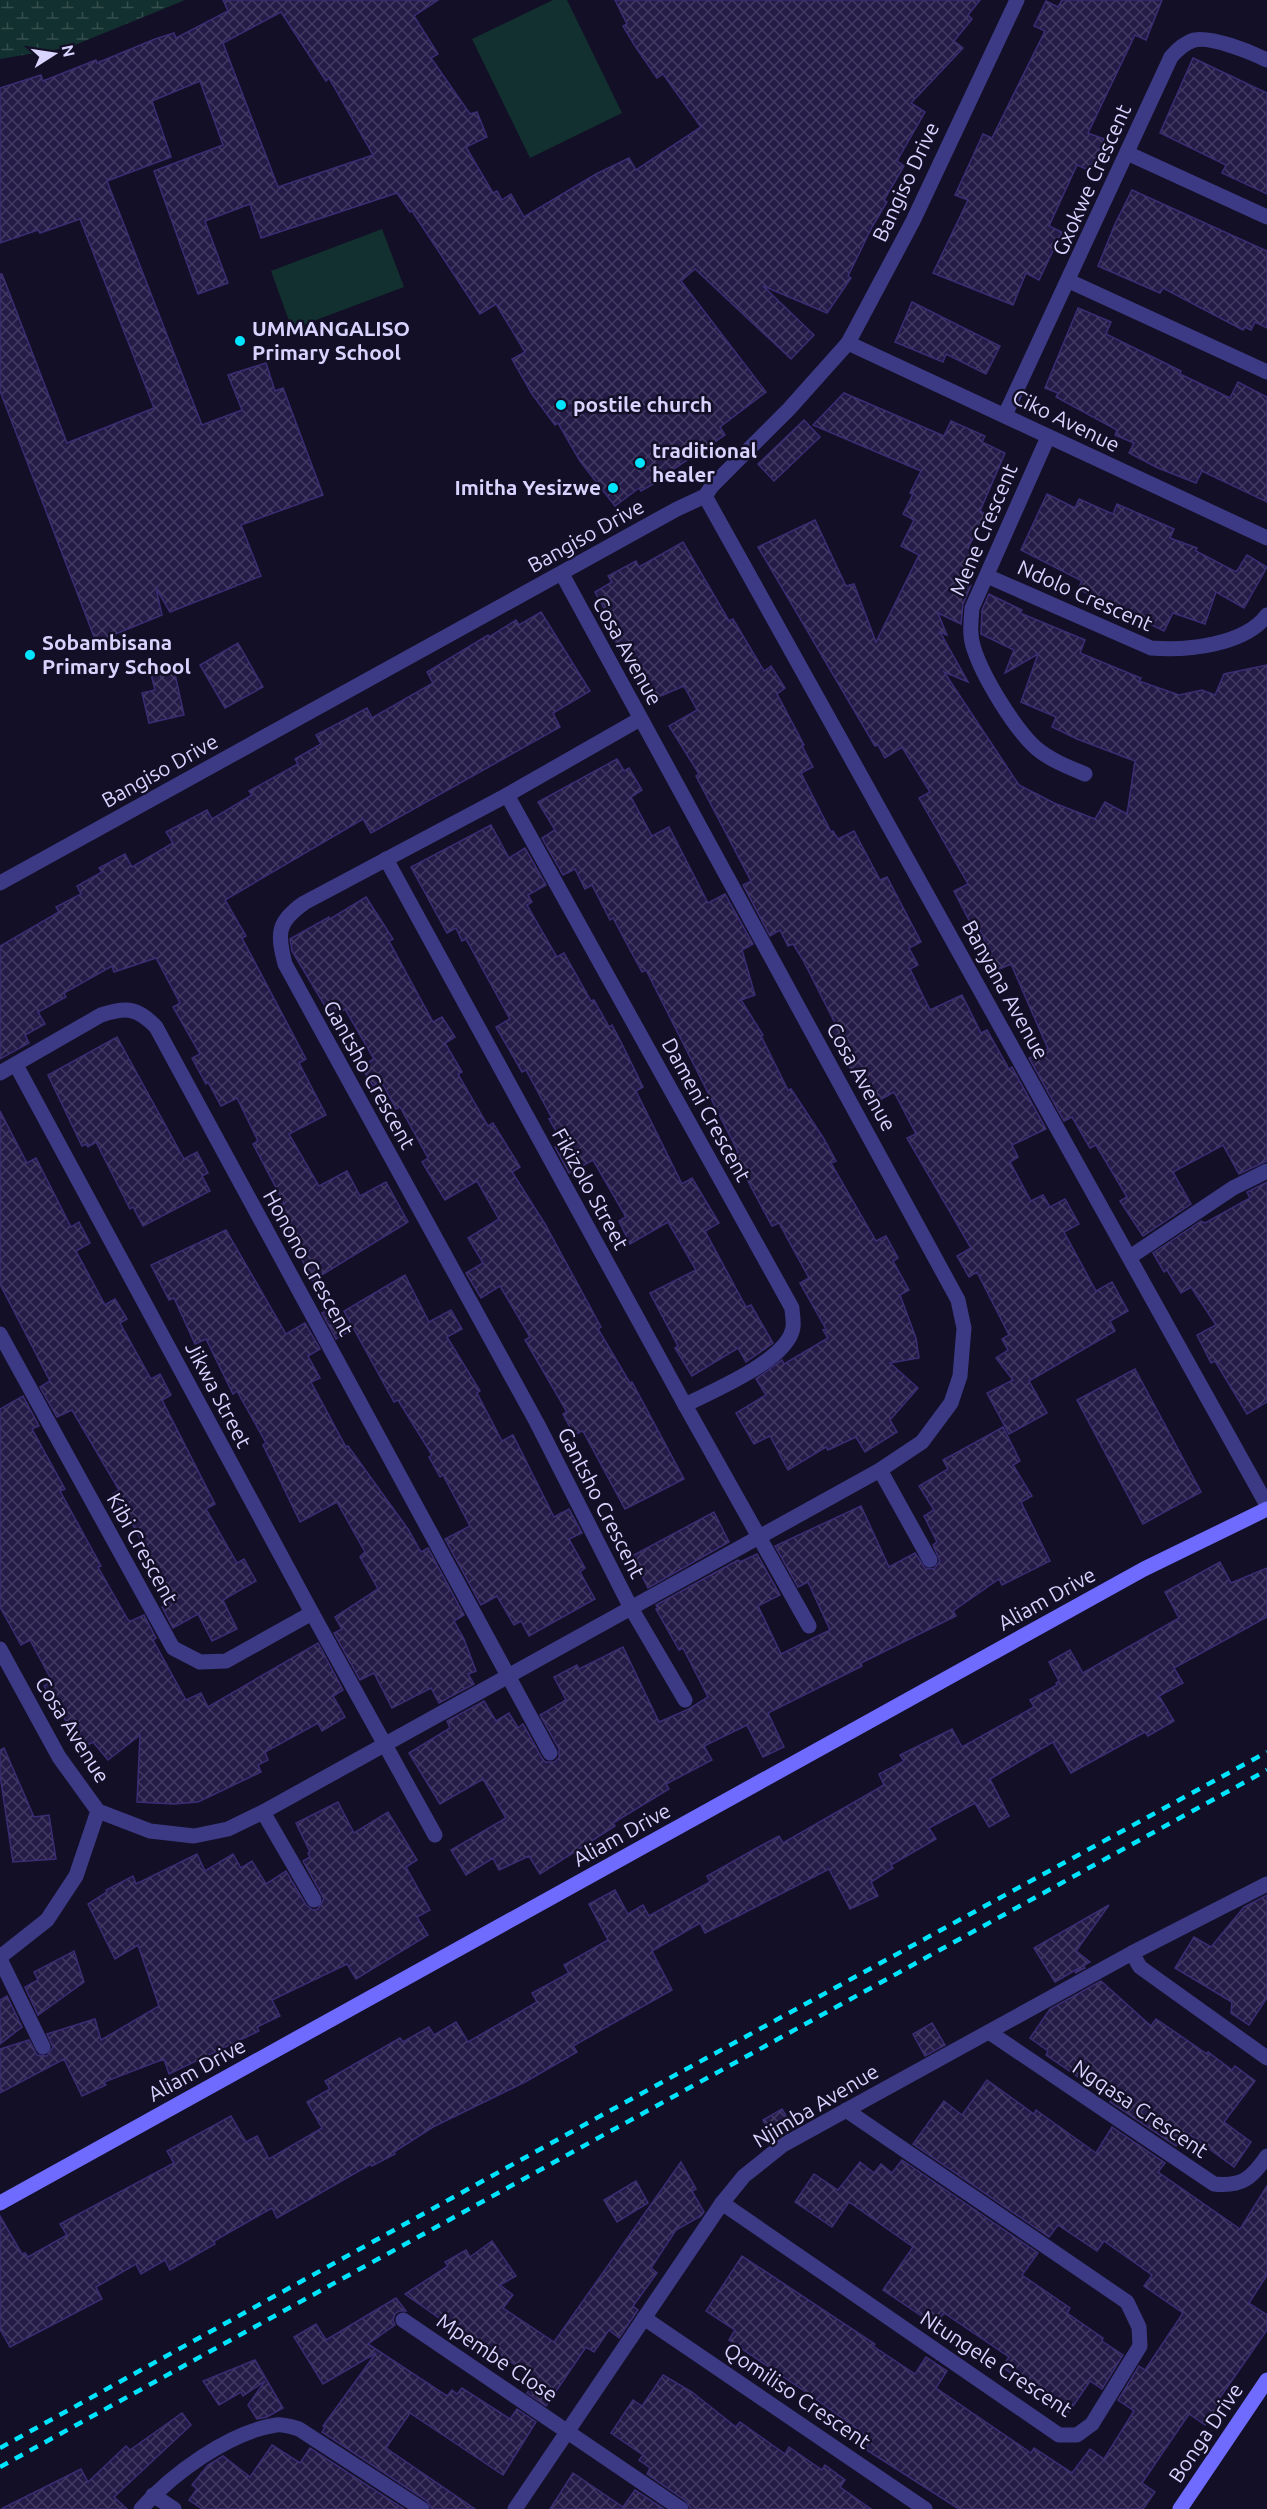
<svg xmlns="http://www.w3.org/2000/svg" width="1267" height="2509" font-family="Ubuntu,sans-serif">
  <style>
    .grass { fill: #12302f }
    .wetland { fill: url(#wetland-marsh) }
    .building { fill: url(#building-cross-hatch); stroke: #3b2d73; stroke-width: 1.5; fill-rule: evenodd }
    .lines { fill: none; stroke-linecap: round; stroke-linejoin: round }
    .street { stroke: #3d3a85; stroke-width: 15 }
    .secondary { stroke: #6f6bff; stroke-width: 15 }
    .rail { stroke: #00e5ff; stroke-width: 4.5; stroke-dasharray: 9 8; stroke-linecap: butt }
    .poi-dot { fill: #00e5ff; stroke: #130f26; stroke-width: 2 }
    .labels { text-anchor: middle; stroke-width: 5; stroke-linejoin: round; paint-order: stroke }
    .street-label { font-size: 21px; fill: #d9d4ff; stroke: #130f26 }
    .poi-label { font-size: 21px; font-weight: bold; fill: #d9d4ff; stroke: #130f26; text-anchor: start }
  </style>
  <defs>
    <pattern id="wetland-marsh" width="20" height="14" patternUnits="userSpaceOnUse" patternTransform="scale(1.5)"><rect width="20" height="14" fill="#12302f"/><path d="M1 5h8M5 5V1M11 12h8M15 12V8" fill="none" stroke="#344d4e"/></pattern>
    <pattern id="building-cross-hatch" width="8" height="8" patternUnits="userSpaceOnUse" patternTransform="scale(1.5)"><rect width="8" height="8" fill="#241b47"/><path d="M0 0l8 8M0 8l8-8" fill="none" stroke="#433b63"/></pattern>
  </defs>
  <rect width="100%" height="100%" fill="#130f26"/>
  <!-- grass -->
  <g class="grass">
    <path d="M553,0H567L622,113L530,158L472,39Z"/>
    <path d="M382,229L404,287L292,329L271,271Z"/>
  </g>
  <!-- wetland -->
  <path class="wetland" d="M0,0H185L70,47L0,59Z"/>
  <!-- building -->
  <g class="building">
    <path d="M223,0H438L414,16L438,54L431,58L470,114L477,112L487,137L466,147L493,193L497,191L502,200L511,194L524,217L596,174L629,158L636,170L701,127L663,74L657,78L635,46L623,26L627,24L615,0H980L968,15L972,19L954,41L963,48L911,103L925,112L897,161L904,166L884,200L887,202L872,227L848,276L851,278L827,313L763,286L814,335L791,359L695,269L681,281L766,392L720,427L725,435L663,476L664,478L641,491L639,488L615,506L580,461L558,423L555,425L532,394L512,359L525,352L496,304L480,314L412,211L410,212L397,193L261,238L250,204L205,221L228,283L198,294L154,171L223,145L200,81L152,101L171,157L107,181L202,425L242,410L228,375L266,363L275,391L283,388L323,495L241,525L261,576L170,612L156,588L162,615L96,642L0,391V274H2L67,443L154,408L80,219L40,233L38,230L0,243V88L41,75L43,81L96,60L97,63L155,39L174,33L176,38L228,11ZM281,12L326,81L329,78L373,155L278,187L223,43Z"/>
    <path d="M1062,0H1162L1146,40L1135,35L1088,133L1104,139L1091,171L1077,165L1049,226L1062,232L1039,280L1026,273L1013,305L933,273L968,200L955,195L983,134L992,138L1045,31L1034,26L1046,1L1058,7Z"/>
    <path d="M1193,58L1267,93V194L1222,173L1226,165L1160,133Z"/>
    <path d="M1132,190L1267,251V328L1255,322L1251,330L1245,327L1243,330L1163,288L1160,293L1098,266L1115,224Z"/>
    <path d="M912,302L1000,346L986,374L946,354L943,362L895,342Z"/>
    <path d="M1078,308L1111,322L1106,334L1181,371L1180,374L1230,398L1238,382L1267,397V502L1202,471L1196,483L1158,468L1129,453L1134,443L1115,435L1117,430L1056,397L1058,393L1045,388Z"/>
    <path d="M844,393L944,436L951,421L985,436L982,442L1005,453L980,511L987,515L968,547L978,552L963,580L971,585L963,604L961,624L938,613L947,635L940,632L968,682L944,672L1019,785L1054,803L1095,819L1105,802L1127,814L1135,761L1077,739L1052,727L1056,717L1021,702L1038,654L1005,673L1014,650L981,634L982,610L989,594L1022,610L1020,613L1085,640L1080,653L1141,678L1139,681L1179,695L1202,690L1215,695L1224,674L1267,665V1161L1239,1174L1223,1145L1173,1172L1191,1204L1143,1236L1120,1201L1127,1197L1096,1145L1090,1148L1072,1117L1064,1121L1029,1058L1048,1049L1011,964L997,970L978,925L973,928L954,891L968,884L919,798L930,792L902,747L885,758L878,745L875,746L758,547L815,520L846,586L854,584L876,642L919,555L901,546L914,520L903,514L913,494L910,493L921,471L813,425Z"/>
    <path d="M804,420L820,437L774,481L758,464Z"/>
    <path d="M1047,494L1075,508L1079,499L1113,514L1117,504L1174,529L1170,538L1197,548L1196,551L1234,571H1237L1247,555L1267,567L1244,608L1216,592L1205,624L1173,613L1164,631L1078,589L1082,581L1021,550Z"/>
    <path d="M683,542L729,621L733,619L764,671L771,666L785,688L777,694L804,745L802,746L813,767L801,773L831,832L833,831L838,839L854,831L880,880L887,877L921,942L909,948L918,965L910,969L930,1010L962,995L981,1033L987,1030L1009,1069L1012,1067L1046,1129L1012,1145L1018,1157L1010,1162L1031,1201L1043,1195L1050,1207L1065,1199L1079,1224L1064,1232L1096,1291L1112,1282L1128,1311L1110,1321L1115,1331L1029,1381L1047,1413L1009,1434L987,1393L1013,1380L996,1358L1008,1350L1002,1339L1009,1335L977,1272L969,1277L957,1256L971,1248L907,1138L916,1134L894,1092L871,1105L828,1029L836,1025L803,960L793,944L788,946L780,930L770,936L743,885L751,881L696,776L699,774L669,726L697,710L684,686L651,700L635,677L636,676L613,637L618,634L595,592L612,582L608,576L636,561L639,567Z"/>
    <path d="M541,612L590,691L553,713L560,727L371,833L363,819L225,900L246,936L242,938L306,1059L299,1063L326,1115L289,1134L319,1186L347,1171L360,1196L386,1182L408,1222L312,1281L277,1206L284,1203L253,1144L258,1141L237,1098L221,1106L208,1082L206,1084L192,1058L200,1054L173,1007L180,1003L156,958L114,972L112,966L64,993L66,997L38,1012L45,1024L25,1035L29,1043L0,1059V946L59,912L56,907L81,894L77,886L102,872L99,868L125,854L132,867L173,843L166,832L207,810L212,819L252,795L249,791L298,764L295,759L321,744L316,735L367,708L372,718L433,683L427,672L488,635L489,637L516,620L519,625Z"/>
    <path d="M238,643L263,687L225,708L200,665Z"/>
    <path d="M173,665L184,715L149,723L142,693L155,690L150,670Z"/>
    <path d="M617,759L624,771L629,768L642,790L631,797L652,836L669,827L708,903L725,894L753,944L742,950L755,995L741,1000L763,1035L761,1036L788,1090L791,1089L824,1139L836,1161L831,1163L876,1241L886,1236L898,1258L893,1261L909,1290L900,1295L916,1338L919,1358L890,1363L918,1388L890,1420L897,1432L865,1452L856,1437L828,1450L826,1447L788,1470L770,1436L754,1444L736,1413L766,1395L756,1379L782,1360L784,1364L828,1338L823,1330L826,1329L800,1283L809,1278L779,1223L772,1226L734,1155L738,1152L646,970L642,972L613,918L610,920L592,885L585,889L575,869L563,875L542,838L555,830L538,802Z"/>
    <path d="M491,825L509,858L525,848L546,885L528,895L532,902L527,905L557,957L564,953L591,1001L594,1000L609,1027L612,1025L623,1046L643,1087L636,1091L682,1184L692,1178L719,1223L705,1231L746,1307L751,1305L773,1343L746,1362L738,1348L692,1376L675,1348L678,1346L650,1293L696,1270L668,1222L630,1244L619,1221L626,1217L593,1160L569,1173L555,1147L563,1143L549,1119L552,1118L526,1070L522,1072L496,1027L510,1019L466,939L462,941L456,928L447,933L411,867Z"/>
    <path d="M366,897L393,939L389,941L433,1022L442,1017L455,1037L445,1043L462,1072L458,1074L488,1126L493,1123L520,1167L512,1172L545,1224L601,1327L598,1329L630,1383L632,1382L684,1479L625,1509L584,1433L582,1431L574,1435L563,1414L567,1412L525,1340L530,1337L500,1286L481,1298L466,1273L483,1263L468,1238L499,1219L477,1181L445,1200L422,1162L428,1158L400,1107L396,1109L381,1081L373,1086L361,1067L374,1059L345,1009L334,1016L327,1005L325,1006L292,951L290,939L329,917L330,919Z"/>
    <path d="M117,1037L184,1159L197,1152L208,1173L202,1176L210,1191L143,1226L133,1207L130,1209L96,1142L88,1147L86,1144L82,1146L48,1075Z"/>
    <path d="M0,1111L27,1163L36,1158L71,1227L79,1222L90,1243L76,1251L105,1305L115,1299L127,1319L120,1323L151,1379L160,1374L171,1395L162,1400L215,1504L206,1509L237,1563L244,1559L256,1581L223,1600L237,1629L212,1641L198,1614L173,1628L162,1607L169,1604L167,1598L171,1596L129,1518L127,1519L113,1494L119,1490L72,1410L57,1417L40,1387L50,1381L0,1284Z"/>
    <path d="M1267,1182V1402L1247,1414L1215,1361L1211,1363L1197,1335L1216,1325L1191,1287L1181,1293L1167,1270L1164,1272L1153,1253L1201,1221L1205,1223L1250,1198L1247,1192Z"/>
    <path d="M226,1230L286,1334L305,1323L320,1349L308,1356L320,1378L311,1382L346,1447L348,1446L408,1529L421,1552L428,1548L464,1615L454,1621L464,1639L476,1671L468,1674L474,1684L439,1703L431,1688L392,1708L374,1673L360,1680L334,1633L342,1629L335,1617L378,1589L360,1557L365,1552L337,1502L300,1522L263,1445L266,1443L237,1391L233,1394L206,1339L195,1344L174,1298L169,1300L151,1265Z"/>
    <path d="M405,1275L429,1322L451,1310L462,1329L447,1337L480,1391L477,1393L502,1441L513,1435L554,1517L569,1509L582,1533L569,1539L585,1568L580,1572L595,1599L529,1636L521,1621L514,1625L497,1596L481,1605L445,1539L470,1526L443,1475L440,1477L429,1457L432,1455L398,1400L394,1402L344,1311Z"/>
    <path d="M333,1307L348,1332L336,1339L322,1313Z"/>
    <path d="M1135,1369L1201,1492L1143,1524L1077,1400Z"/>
    <path d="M23,1396L39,1426L32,1429L65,1489L60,1491L101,1566L98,1567L128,1620L131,1621L144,1615L156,1638L153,1640L186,1700L201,1693L208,1707L318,1643L343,1690L333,1696L345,1717L322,1731L318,1723L265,1752L268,1760L258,1765L261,1772L198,1802L174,1804L137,1802L140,1735L108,1760L93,1742L83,1748L44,1686L52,1681L30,1640L21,1645L0,1607V1409Z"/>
    <path d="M1003,1427L1020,1461L1013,1465L1032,1496L1021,1502L1050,1561L1002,1585L999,1579L953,1611L956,1616L861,1663L862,1666L768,1713L784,1747L763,1757L747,1725L704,1746L712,1760L666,1784L669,1789L613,1823L615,1826L540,1874L529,1856L499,1870L493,1858L466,1875L451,1850L506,1818L483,1779L440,1804L409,1753L450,1728L447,1721L484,1701L496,1721L509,1713L518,1728L523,1724L542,1758L545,1762H554L559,1758V1749L540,1715L566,1700L554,1677L577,1665L579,1669L623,1647L659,1722L689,1709L708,1697L683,1648L679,1650L656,1609L658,1608L656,1605L738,1560L740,1562L757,1554L780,1595L758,1606L781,1654L830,1630L808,1582L798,1587L775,1546L861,1506L889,1567L915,1553L925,1568L934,1569L940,1561L933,1545L937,1542L924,1516L934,1510L919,1486L948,1469L943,1460Z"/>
    <path d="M714,1512L729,1542L648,1588L632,1556Z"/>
    <path d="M1220,1562L1231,1583L1267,1568V1617L1174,1668L1183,1683L1159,1696L1174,1721L1148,1736L1145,1732L1071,1773L1053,1742L990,1779L1009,1816L989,1827L975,1803L929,1828L936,1839L891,1865L893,1868L871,1882L878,1896L850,1909L829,1869L705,1933L700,1923L652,1951L672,1990L573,2046L577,2052L525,2082L433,2127L394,2152L395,2154L372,2166L371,2164L277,2218L272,2208L214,2241L215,2244L170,2270L165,2260L141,2274L136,2264L96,2287L102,2299L10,2347L0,2329V2216L22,2254L25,2253L28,2257L67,2235L60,2224L174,2163L167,2151L231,2116L246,2142L257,2136L269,2159L322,2128L307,2102L330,2089L325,2081L400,2038L403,2042L429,2027L434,2035L456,2022L468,2042L537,2002L532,1993L569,1973L564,1965L608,1940L589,1904L615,1890L628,1914L643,1905L649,1916L710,1882L707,1876L755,1849L779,1836L783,1843L884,1785L879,1774L904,1761L900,1755L952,1729L962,1747L1034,1707L1030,1700L1057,1685L1056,1683L1059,1681L1049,1662L1070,1650L1083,1673L1179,1618L1165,1592Z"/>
    <path d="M4,1748L34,1817L49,1815L56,1859L13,1862L0,1775V1750Z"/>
    <path d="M338,1802L354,1833L388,1812L417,1860L406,1867L430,1910L417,1917L428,1935L356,1979L347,1964L272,2000L280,2016L257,2027L259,2031L169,2074L164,2059L104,2082L106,2085L82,2096L64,2059L0,2093V2049L29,2040L37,2055L47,2056L53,2047L47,2034L95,2019L101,2040L159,2006L138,1945L115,1959L88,1904L107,1892L106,1890L133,1876L136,1884L197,1854L205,1871L233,1854L241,1868L252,1861L266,1884L286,1871L306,1905L313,1910L318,1909L324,1899L303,1861L310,1857L308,1853L310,1852L296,1823Z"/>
    <path d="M1267,1895V1998L1249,2025L1231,2013L1232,2002L1175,1968L1194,1937L1211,1947L1244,1907Z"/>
    <path d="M1109,1905L1076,1951L1090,1962L1083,1966L1085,1968L1075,1973L1079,1968L1055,1982L1034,1948Z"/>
    <path d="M74,1951L84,1982L38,2015L25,1987L38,1980L34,1972Z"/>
    <path d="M1101,1981L1151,2026L1156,2019L1207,2054L1208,2052L1232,2070L1235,2066L1255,2081L1224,2122L1251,2142L1234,2167L1186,2132L1176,2146L1110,2102L1112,2100L1046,2055L1048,2051L1030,2038L1050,2009Z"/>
    <path d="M7,1996L22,2027L0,2044V2000Z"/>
    <path d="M932,2023L945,2045L925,2056L913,2034Z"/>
    <path d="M987,2080L1034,2114L1036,2110L1096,2153L1112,2127L1165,2163L1158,2172L1240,2229L1267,2186V2275L1249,2303L1267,2315V2330L1219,2399L1222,2401L1205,2425L1189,2414L1142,2483L1155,2492L1143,2509H959L865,2449L871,2439L810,2395L729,2340L735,2330L706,2311L742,2256L875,2344L873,2346L915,2374L926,2357L947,2371L936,2388L1031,2453L1034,2448L1072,2473L1090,2449L1104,2459L1134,2411L1118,2400L1139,2366L1145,2370L1183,2313L1144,2286L1152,2275L1104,2241L1097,2251L1058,2225L1049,2237L913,2144L944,2101L962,2115Z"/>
    <path d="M782,2109L793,2128L774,2140L763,2120Z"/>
    <path d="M902,2160L1038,2253L1022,2275L1070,2308L1067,2313L1103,2338L1102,2341L1123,2355L1102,2389L1090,2381L1069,2412L1002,2367L1009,2357L944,2313L935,2325L883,2290L913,2247L849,2202L832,2227L795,2202L814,2174L838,2190L860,2162L874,2173L881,2164L892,2173Z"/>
    <path d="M681,2162L696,2189L692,2191L704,2212L701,2216L676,2230L651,2268L657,2273L633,2306L638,2310L619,2338L609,2330L594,2352L586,2347L546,2406L527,2393L536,2379L499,2354L496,2358L405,2294L448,2266L445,2262L466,2250L470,2257L492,2241L516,2276L500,2285L513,2295L503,2308L554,2342Z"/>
    <path d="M636,2181L648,2203L617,2222L604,2200Z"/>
    <path d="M396,2298L406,2311H399L395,2314L393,2320L395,2325L368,2344L447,2396L452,2390L457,2394L462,2388L510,2419L517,2409L536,2422L503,2475L410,2413L386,2448L475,2509H432L427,2501L322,2432L325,2427L323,2426L376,2353L323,2384L294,2337L316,2324L326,2340Z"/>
    <path d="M255,2360L283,2408L267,2417L257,2419L248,2405L265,2381L243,2396L241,2392L219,2405L203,2381Z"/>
    <path d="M663,2375L692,2392L736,2427L740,2422L785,2454L789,2447L822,2470L825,2465L845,2480L840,2487L871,2509H691L686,2501L647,2474L650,2468L639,2460L643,2455L611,2433L633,2400L642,2406Z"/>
    <path d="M182,2413L191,2425L114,2497L127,2509H1L81,2469L88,2482L126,2446L130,2450Z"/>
    <path d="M272,2445L300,2463L310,2448L404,2509H202L189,2500L197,2489L192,2485L208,2465L223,2456L250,2477Z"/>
    <path d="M573,2473L623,2507L635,2490L664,2509H550Z"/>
  </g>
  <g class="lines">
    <!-- street -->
    <g class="street">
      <path d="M1127,153L1267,217"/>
      <path d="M1069,281L1267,372"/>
      <path d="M848,343L1267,538"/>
      <path d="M1005,415L1171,57C1177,50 1184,43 1194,40C1211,36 1251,52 1267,60"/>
      <path d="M1048,437L972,608C971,622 969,636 974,649C983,677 1014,728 1036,748C1050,760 1068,767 1085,774"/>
      <path d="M705,496L1267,1505"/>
      <path d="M987,576L1151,648C1187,651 1245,645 1267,615"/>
      <path d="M640,719L507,795L304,903C277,922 277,933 285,964L537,1423L631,1608L685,1700"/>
      <path d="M507,795L792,1308C792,1314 794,1321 793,1327C789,1360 712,1391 685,1405"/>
      <path d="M386,859L685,1405L809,1626"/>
      <path d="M0,883L677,509L705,496L712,486L789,409L848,343L913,221L1017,0"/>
      <path d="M16,1065L312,1613L435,1835"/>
      <path d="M0,1073L101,1015C126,1007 137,1007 156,1027L550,1753"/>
      <path d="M1130,1257L1233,1188L1267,1171"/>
      <path d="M0,1334L173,1648L200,1662L226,1661L312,1613"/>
      <path d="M880,1470L930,1560"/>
      <path d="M0,1649L59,1757L98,1811L150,1831L194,1836L228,1829L263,1812L880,1470L922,1442L951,1403L960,1376L964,1328L958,1300L562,574"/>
      <path d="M263,1812L314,1900"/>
      <path d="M1132,1953L1140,1967L1267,2058"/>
      <path d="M0,1957L47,1920L76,1876L98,1811"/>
      <path d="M0,1959L43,2047"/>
      <path d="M989,2032L1214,2184C1242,2187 1252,2178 1267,2156"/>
      <path d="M722,2203L1059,2435H1077L1092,2424L1140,2346L1139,2327L1127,2302L846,2110"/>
      <path d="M644,2318L925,2509"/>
      <path d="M403,2320L681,2509"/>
      <path d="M153,2495L174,2509"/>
      <path d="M141,2509C172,2474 229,2432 276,2425C283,2424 292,2427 299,2429L422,2509"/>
      <path d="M515,2509L722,2203L744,2176L783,2145L1132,1953L1267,1884"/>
    </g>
    <!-- secondary -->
    <g class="secondary">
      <path d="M0,2203L1144,1569L1267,1509"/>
      <path d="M1180,2509L1267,2380"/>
    </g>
    <!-- rail -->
    <g class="rail">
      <path d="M0,2448L593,2120L1267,1752"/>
      <path d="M0,2467L1267,1770"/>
    </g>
  </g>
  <!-- markers -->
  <g class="poi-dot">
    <circle cx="240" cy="341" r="6"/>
    <circle cx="561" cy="405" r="6"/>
    <circle cx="640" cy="463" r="6"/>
    <circle cx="613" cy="488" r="6"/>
    <circle cx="30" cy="655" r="6"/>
  </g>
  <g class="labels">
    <!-- street labels -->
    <g class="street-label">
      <text transform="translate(1092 180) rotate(-66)" y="7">Gxokwe Crescent</text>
      <text transform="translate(906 182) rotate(-65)" y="7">Bangiso Drive</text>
      <text transform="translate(1066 421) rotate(26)" y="7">Ciko Avenue</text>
      <text transform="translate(984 530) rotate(-67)" y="7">Mene Crescent</text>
      <text transform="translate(586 536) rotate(-29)" y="7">Bangiso Drive</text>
      <text transform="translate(1085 596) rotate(24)" y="7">Ndolo Crescent</text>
      <text transform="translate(627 651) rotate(61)" y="7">Cosa Avenue</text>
      <text transform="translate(160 771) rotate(-29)" y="7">Bangiso Drive</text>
      <text transform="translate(1005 990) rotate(61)" y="7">Banyana Avenue</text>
      <text transform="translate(369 1075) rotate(61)" y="7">Gantsho Crescent</text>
      <text transform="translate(861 1077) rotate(61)" y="7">Cosa Avenue</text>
      <text transform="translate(706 1110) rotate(61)" y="7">Dameni Crescent</text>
      <text transform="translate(590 1189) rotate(61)" y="7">Fikizolo Street</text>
      <text transform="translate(308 1263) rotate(61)" y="7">Honono Crescent</text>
      <text transform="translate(218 1395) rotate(62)" y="7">Jikwa Street</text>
      <text transform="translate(601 1503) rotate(63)" y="7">Gantsho Crescent</text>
      <text transform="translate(142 1549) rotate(61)" y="7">Kibi Crescent</text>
      <text transform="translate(1047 1599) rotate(-29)" y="7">Aliam Drive</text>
      <text transform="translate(72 1730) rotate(58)" y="7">Cosa Avenue</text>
      <text transform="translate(622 1835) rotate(-29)" y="7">Aliam Drive</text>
      <text transform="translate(197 2070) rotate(-29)" y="7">Aliam Drive</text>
      <text transform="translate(816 2106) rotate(-31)" y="7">Njimba Avenue</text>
      <text transform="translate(1140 2109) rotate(34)" y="7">Ngqasa Crescent</text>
      <text transform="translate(497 2358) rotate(34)" y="7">Mpembe Close</text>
      <text transform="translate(996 2364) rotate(33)" y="7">Ntungele Crescent</text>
      <text transform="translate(797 2396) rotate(34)" y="7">Qomiliso Crescent</text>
      <text transform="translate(1206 2433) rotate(-56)" y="7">Bonga Drive</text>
    </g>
    <!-- poi labels -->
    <g class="poi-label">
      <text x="252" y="336">UMMANGALISO<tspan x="252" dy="24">Primary School</tspan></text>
      <text x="573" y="412">postile church</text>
      <text x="652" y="458">traditional<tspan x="652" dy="24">healer</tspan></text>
      <text x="601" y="495" text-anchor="end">Imitha Yesizwe</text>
      <text x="42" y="650">Sobambisana<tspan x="42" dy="24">Primary School</tspan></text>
    </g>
  </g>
  <!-- north arrow -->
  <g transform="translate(54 54) rotate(78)" stroke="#130f26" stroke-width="4.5" paint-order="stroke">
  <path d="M0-4.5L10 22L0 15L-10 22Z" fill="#d9d4ff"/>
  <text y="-9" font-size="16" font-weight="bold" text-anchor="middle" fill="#d9d4ff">N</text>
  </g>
</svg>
